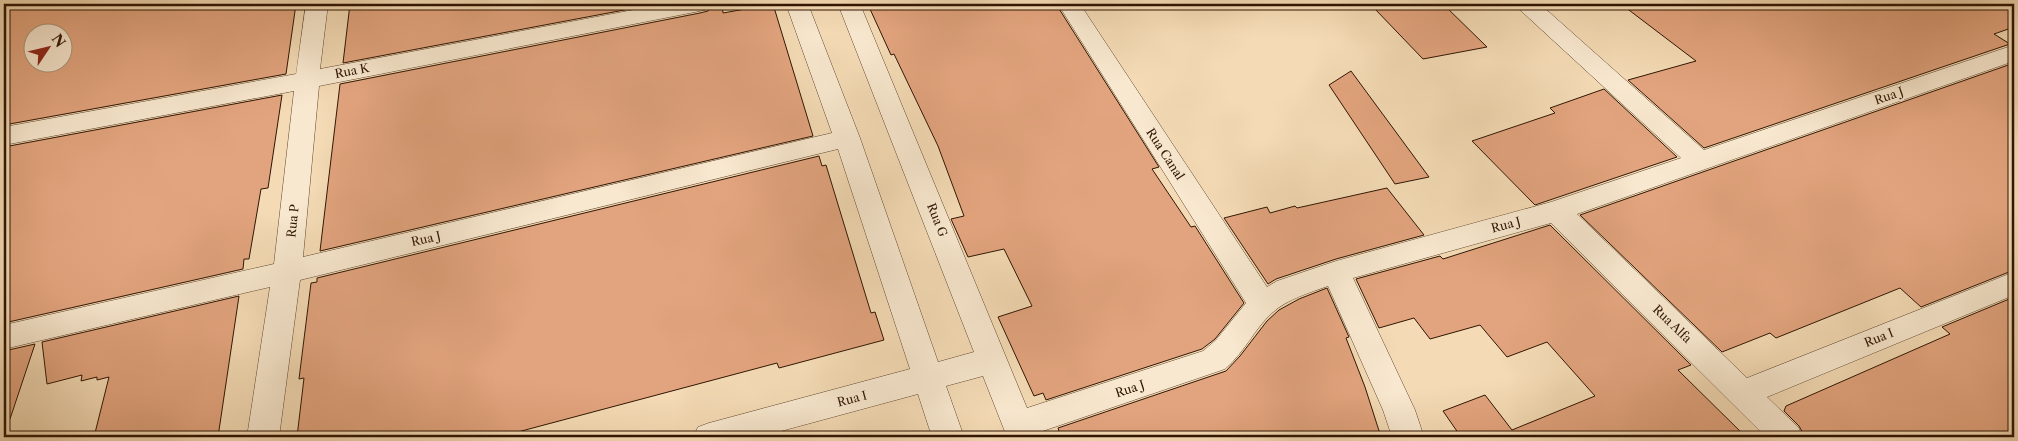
<svg xmlns="http://www.w3.org/2000/svg" width="2018" height="441" font-family="'Libre Caslon Text',serif">
  <style>
    .building { fill: #e2a47e; stroke: #2f1503; fill-rule: evenodd }
    .lines { fill: none; stroke-linecap: round; stroke-linejoin: round }
    .street-casing { stroke: #604630; stroke-width: 1 }
    .street { fill: #f8e8cf; fill-rule: evenodd }
    .labels { text-anchor: middle; stroke-width: 4; stroke-linejoin: round; paint-order: stroke }
    .street-label { font-size: 12px; fill: #2f1503; stroke: #f8e8cf }
  </style>
  <rect width="100%" height="100%" fill="#f4dbb5"/>
  <filter id="stains"><feTurbulence type="fractalNoise" baseFrequency=".004" numOctaves="4"/><feColorMatrix values="0 0 0 0 .2 0 0 0 0 .09 0 0 0 0 .02 0 0 0 .5 -.17"/></filter>
  <radialGradient id="worn" r=".72"><stop offset=".6" stop-color="#630" stop-opacity="0"/><stop offset="1" stop-color="#630" stop-opacity=".3"/></radialGradient>
  <!-- building -->
  <g class="building">
    <path d="M4,4H296L286,74L4,125ZM32,32H62V62H32Z"/>
    <path d="M350,4H656L343,63Z"/>
    <path d="M713,4H722L723,13L773,4L813,136L320,251L340,84L700,13L708,11Z"/>
    <path d="M871,4H1056L1159,167L1152,169L1191,227L1195,226L1244,303L1215,339L1202,349L1046,400L1043,393L1034,396L998,317L1032,306L1004,249L968,257L951,219L964,216L938,146L894,54L891,55L870,9L873,8Z"/>
    <path d="M1443,4L1487,47L1423,59L1374,8Z"/>
    <path d="M1621,4H2014V27L1994,34L2010,44L1704,148L1628,80L1696,61Z"/>
    <path d="M2014,63V270L1921,307L1900,288L1776,338L1770,333L1722,352L1580,215Z"/>
    <path d="M1351,71L1429,177L1395,184L1329,85Z"/>
    <path d="M1604,89L1677,157L1535,205L1472,141L1555,113L1550,108Z"/>
    <path d="M282,95L268,188L261,189L249,259H244L243,269L4,323V147Z"/>
    <path d="M819,156L822,166L826,165L871,313L875,312L884,340L779,368L777,363L499,437H297L304,378L299,379L311,283L317,282V278Z"/>
    <path d="M1387,188L1424,235L1336,259L1276,279L1268,284L1224,218L1267,207L1270,213L1295,206L1297,208Z"/>
    <path d="M1550,225L1691,365L1678,370L1746,437H1461L1443,411L1485,395L1512,430L1595,396L1547,342L1507,357L1480,325L1430,339L1414,318L1379,328L1356,279L1440,256L1443,259Z"/>
    <path d="M1327,288L1349,337L1346,338L1365,387L1381,437H1061L1058,428L1226,371L1240,356L1267,321L1279,310L1299,299Z"/>
    <path d="M239,296L218,437H94L109,377L97,380V377L81,381L82,375L47,384L42,342Z"/>
    <path d="M2014,297V437H1805L1799,426L1784,411L1786,406L1950,334L1942,327Z"/>
    <path d="M35,344L10,419L4,418V351Z"/>
  </g>
  <g class="lines">
    <defs>
      <path id="street" d="M306,4H328L320,69L665,4H711L708,9L700,11L319,86L303,257L832,133L786,4H808L860,138L938,362L974,352L838,4H860L1027,408L1203,351L1216,340L1246,303L1058,4H1080L1267,287L1277,281L1336,261L1551,202L1681,158L1519,9L1516,4H1540L1704,150L2014,45V61L1577,214L1747,378L2014,272V295L1767,397L1798,427L1803,437H1766L1551,223L1353,278L1415,410L1424,437H1392L1383,410L1328,286C1309,293 1287,299 1272,313C1254,329 1245,352 1225,369L1037,433L1039,437H1007L983,376L946,386L964,437H932L918,394L759,437H693L698,427L709,423L910,369L838,149L300,280L279,437H247L270,287L4,349V325L274,264L294,91L4,145V127L296,74Z"/>
    </defs>
    <!-- street casing -->
    <use href="#street" class="street-casing"/>
    <!-- street -->
    <use href="#street" class="street"/>
  </g>
  <g class="labels">
    <!-- street labels -->
    <g class="street-label">
      <text transform="translate(352 71) rotate(-11)" y="4">Rua K</text>
      <text transform="translate(1889 96) rotate(-19)" y="4">Rua J</text>
      <text transform="translate(1165 154) rotate(57)" y="4">Rua Canal</text>
      <text transform="translate(937 220) rotate(68)" y="4">Rua G</text>
      <text transform="translate(293 221) rotate(-84)" y="4">Rua P</text>
      <text transform="translate(1506 225) rotate(-15)" y="4">Rua J</text>
      <text transform="translate(426 239) rotate(-13)" y="4">Rua J</text>
      <text transform="translate(1672 324) rotate(44)" y="4">Rua Alfa</text>
      <text transform="translate(1879 338) rotate(-22)" y="4">Rua I</text>
      <text transform="translate(1130 389) rotate(-18)" y="4">Rua J</text>
      <text transform="translate(852 399) rotate(-15)" y="4">Rua I</text>
    </g>
  </g>
  <!-- margin -->
  <rect width="2018" height="441" fill="none" stroke="#f4dbb5" stroke-width="20"/>
  <rect x="5" y="5" width="2008" height="431" fill="none" stroke="#2f1503" stroke-width="2.5"/>
  <rect x="10" y="10" width="1998" height="421" fill="none" stroke="#2f1503"/>
  <!-- north arrow -->
  <g transform="translate(48 48) rotate(55)"><circle r="24" fill="#f8e8cf" stroke="#a8947d"/>
  <path d="M0-4L9 19L0 12L-9 19Z" fill="#8f2418"/>
  <text y="-8" font-size="14" font-weight="bold" text-anchor="middle" fill="#2f1503">N</text>
  </g>
  <rect width="100%" height="100%" filter="url(#stains)"/>
  <rect width="100%" height="100%" fill="url(#worn)"/>
</svg>
